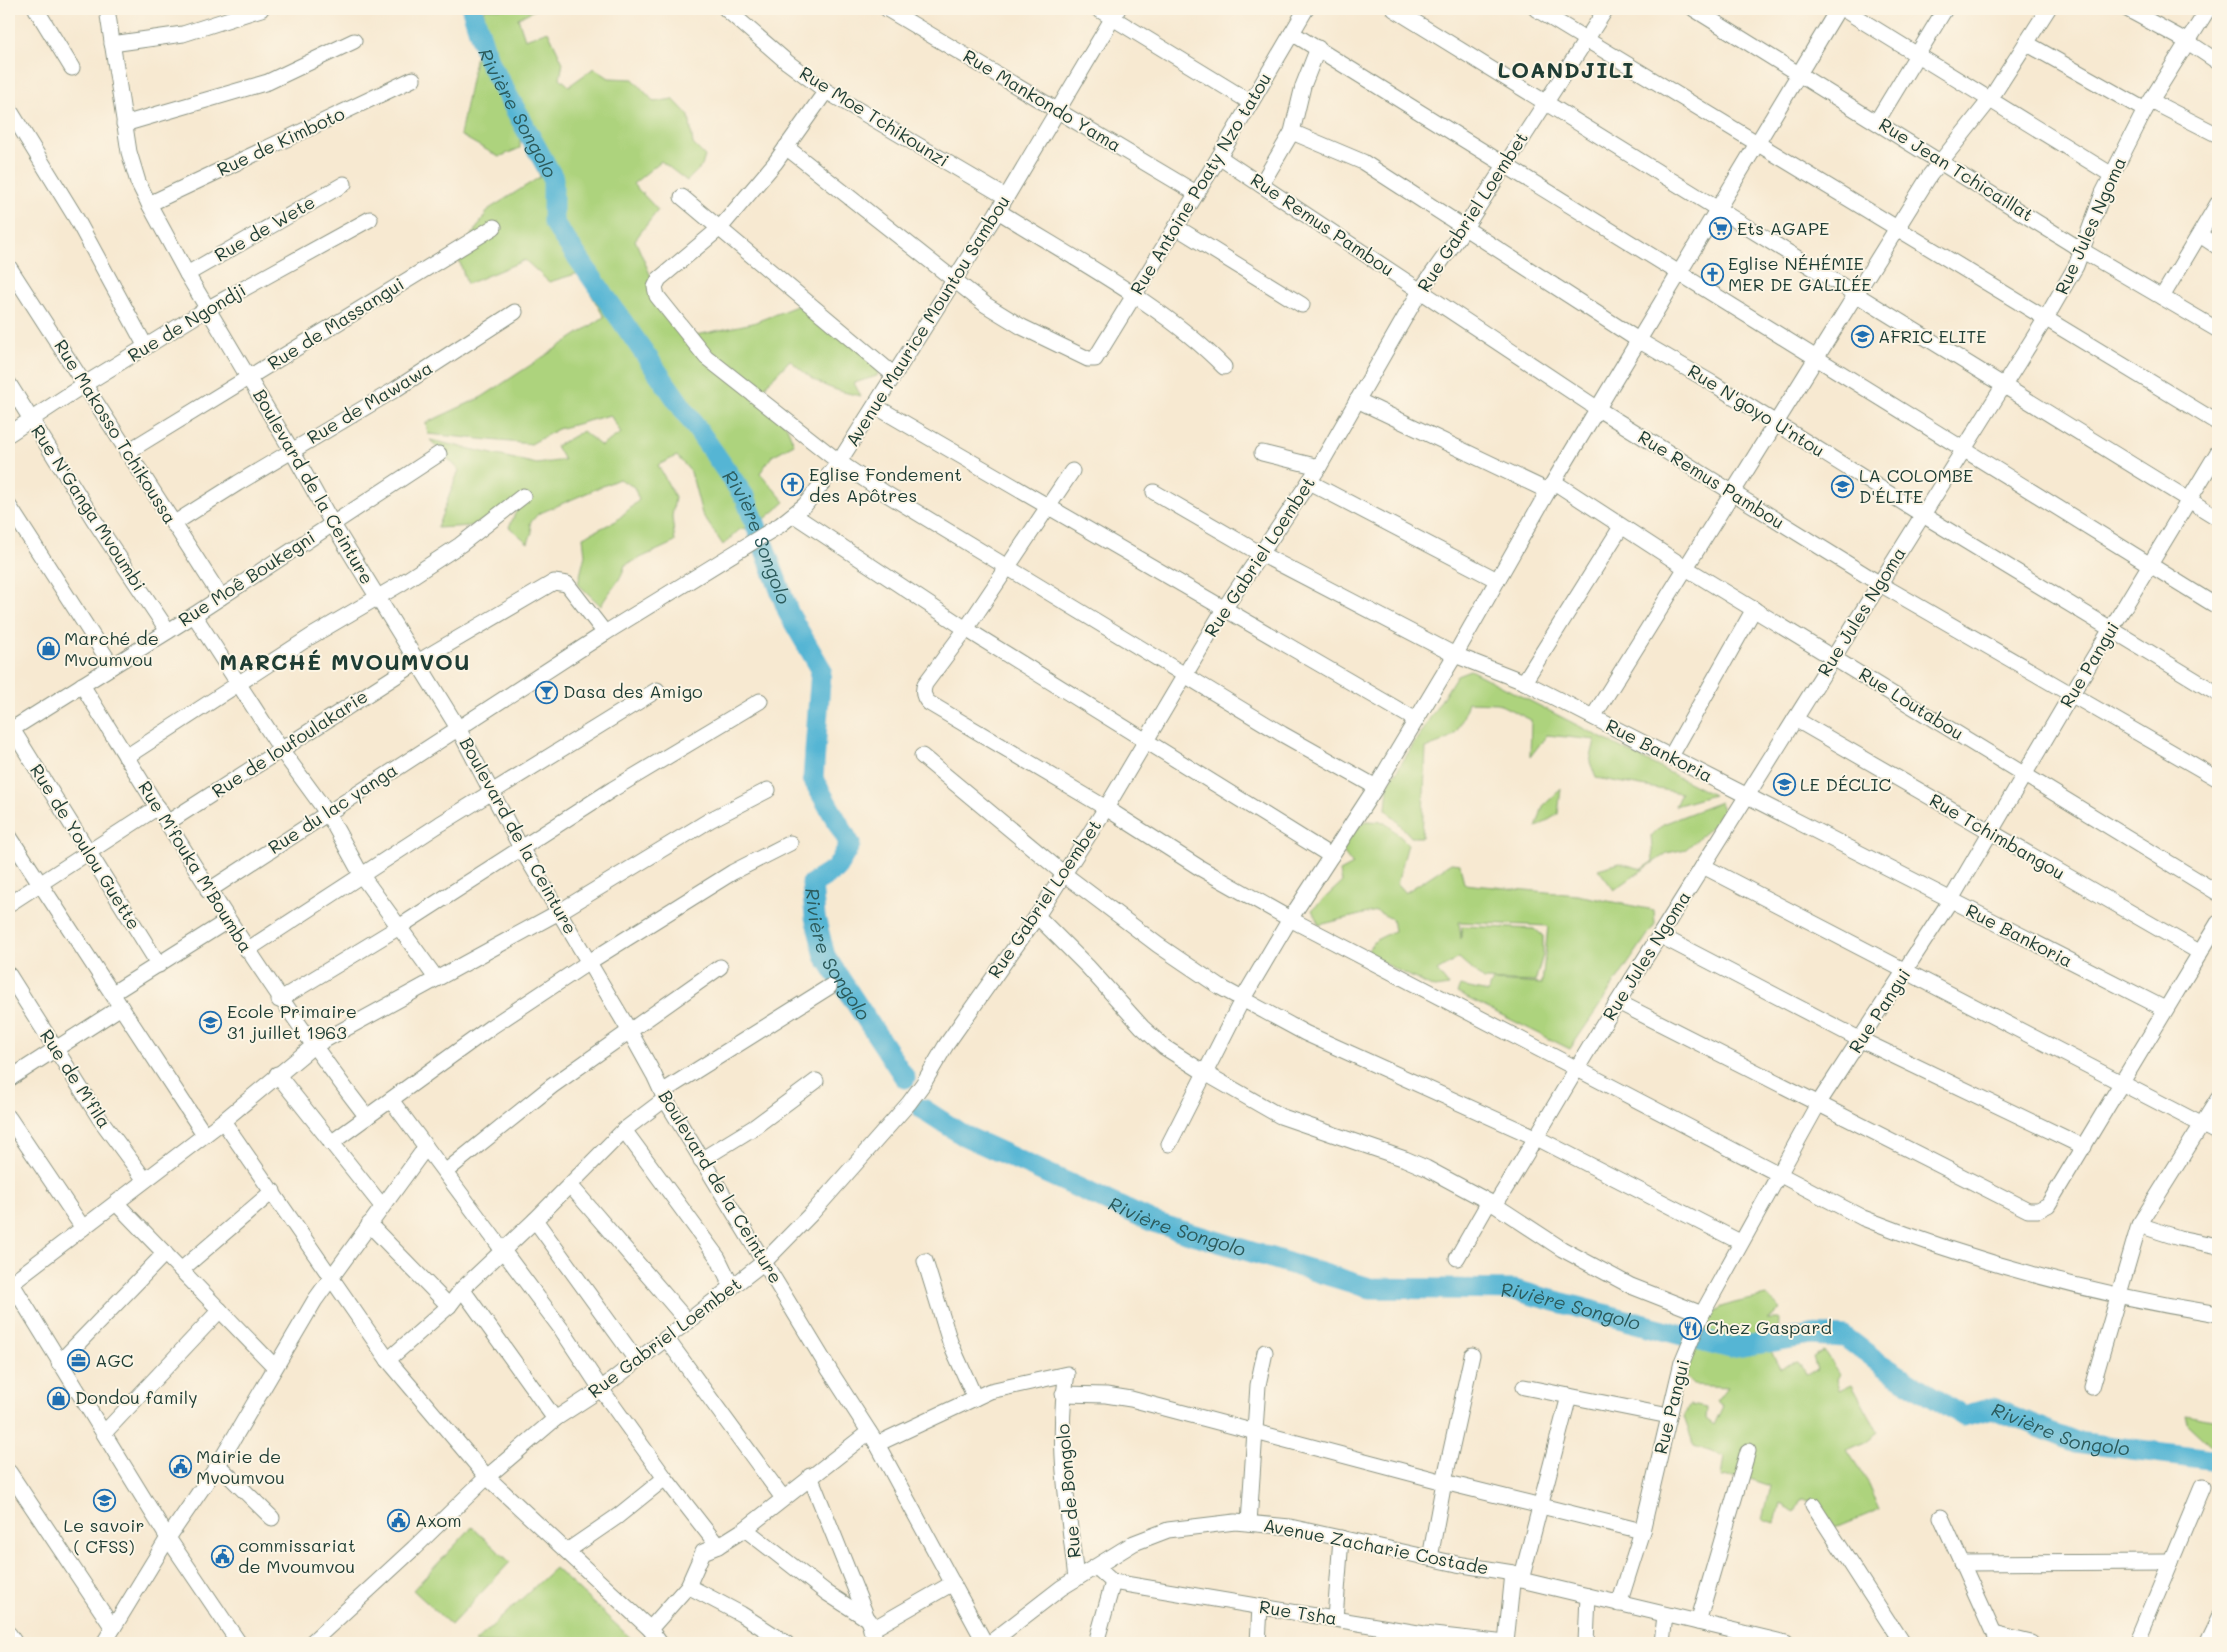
<svg xmlns="http://www.w3.org/2000/svg" width="2227" height="1652" font-family="Mali,sans-serif">
  <style>
    .green { fill: #add37d; stroke: #668858 }
    .lines { fill: none; stroke-linecap: round; stroke-linejoin: round }
    .river { stroke: #55b5d4; stroke-width: 21 }
    .minor-casing { stroke: #8b9382; stroke-width: 17 }
    .minor { stroke: #fff; stroke-width: 15 }
    .labels { text-anchor: middle; stroke-width: 4; stroke-linejoin: round; paint-order: stroke }
    .street-label { font-size: 18px; fill: #1f3d34; stroke: #fcf5e5 }
    .poi-label { font-size: 18px; fill: #1f3d34; stroke: #fcf5e5; text-anchor: start }
    .water-label { font-size: 19px; font-style: italic; fill: #2c5b5c; stroke: #fcf5e5 }
    .district-label { font-size: 22px; font-weight: bold; letter-spacing: 1px; fill: #1f3d34; stroke: #fcf5e5 }
  </style>
  <rect width="100%" height="100%" fill="#fcf5e5"/>
  <filter id="ink" filterUnits="userSpaceOnUse"><feTurbulence type="fractalNoise" baseFrequency=".02" numOctaves="2"/><feDisplacementMap in="SourceGraphic" scale="10" xChannelSelector="R" yChannelSelector="G"/><feConvolveMatrix kernelMatrix="1 2 1 2 8 2 1 2 1" color-interpolation-filters="sRGB"/></filter>
  <filter id="wash" filterUnits="userSpaceOnUse"><feTurbulence type="fractalNoise" baseFrequency=".0096" numOctaves="4" result="noise"/><feDisplacementMap in="SourceGraphic" scale="20" xChannelSelector="R" yChannelSelector="G"/><feGaussianBlur stdDeviation="1.12" result="paint"/><feColorMatrix in="noise" values="0 0 0 0 0 0 0 0 0 0 0 0 0 0 0 0 0 1.4 0 .05"/><feComposite in="paint" operator="in"/></filter>
  <g filter="url(#wash)">
    <rect width="100%" height="100%" fill="#f7e9d1"/>
    <!-- green -->
    <g class="green">
      <path d="M485,9H536L518,18L525,39L548,31L563,63L560,78L569,86L594,68L609,78L633,79L654,102L673,99L689,116L693,144L705,156L702,166L687,181L661,161L633,184L658,210L635,240L653,281L687,337L753,323L807,302L881,363L877,376L854,383L861,396C827,389 816,384 790,360L767,384L761,397L787,427L794,444L772,456L760,473L785,502L759,524L739,530L723,545L702,514L691,472L677,456L658,465L675,497L672,517L675,542L625,565C621,582 609,590 601,606L578,584L585,555L583,537L616,521L639,500L634,487L619,479L538,514L530,523L532,532L528,543L509,527L520,503L471,526L437,528L459,470L430,440L537,464L564,460L556,446L583,431L601,446L621,433L610,415L558,429L531,444L428,434L426,423L482,397L604,317L579,273L549,282L525,260L467,284L458,257L489,209L540,177L530,150L520,137V148L499,157L460,135Z"/>
      <path d="M1470,670L1713,795L1675,806L1681,793L1596,778L1590,762L1595,740L1547,735L1530,757L1531,720L1497,703L1468,702C1458,733 1458,738 1426,748L1422,837H1411L1386,809L1388,785L1457,675Z"/>
      <path d="M1561,789L1558,814L1536,828L1543,806Z"/>
      <path d="M1720,802L1725,815L1686,849L1667,853L1614,890L1598,869L1620,863L1642,869L1653,862L1651,836L1663,824Z"/>
      <path d="M1367,821L1385,822L1408,844L1397,884L1405,893L1451,863L1460,864L1464,884L1577,895L1654,910L1655,924L1570,1049L1457,993L1460,986L1488,992L1493,981L1542,984L1548,926L1459,922L1461,939L1462,926L1535,929L1543,936V955L1535,982L1484,980L1459,958L1437,971L1449,986L1434,988L1365,954L1376,940L1394,931L1392,919L1376,911L1319,925L1312,910L1342,882L1340,872L1353,865L1335,841Z"/>
      <path d="M1766,1296L1781,1309L1767,1319H1779L1778,1341L1788,1339L1791,1345L1771,1351L1780,1368L1797,1363L1806,1374L1817,1370L1813,1357L1824,1351L1839,1374L1836,1379L1839,1391L1852,1385L1878,1432L1865,1442L1847,1450L1869,1484L1880,1509L1836,1527L1813,1501L1801,1500L1795,1512L1780,1504L1775,1523L1763,1519L1771,1486L1741,1476L1721,1478L1724,1456L1694,1446L1684,1417L1689,1405L1707,1408L1706,1419L1714,1425L1723,1406L1716,1401L1727,1387L1694,1385L1686,1377C1692,1357 1699,1323 1717,1310C1726,1303 1755,1299 1766,1296Z"/>
      <path d="M2185,1414L2218,1420V1452L2187,1423Z"/>
      <path d="M472,1527L510,1562L451,1625L413,1590Z"/>
      <path d="M555,1568L636,1643H474Z"/>
    </g>
    <g class="lines">
      <!-- river -->
      <g class="river">
        <path id="s1" d="M472,9L488,60L553,178V222L746,499L789,614L821,669L813,779L850,844L836,869L812,884L815,917L825,956L905,1078"/>
        <path id="s2" d="M923,1109L963,1135L1153,1222L1370,1288L1514,1290L1731,1348L1811,1335L1845,1337L1882,1365L1963,1416L1992,1408L2076,1442L2218,1460"/>
      </g>
    </g>
  </g>
  <g filter="url(#ink)">
    <g class="lines">
      <defs>
        <g id="minor">
          <path d="M36,9L72,68"/>
          <path d="M107,9L129,152L138,182L149,204L187,274L292,451L332,523L458,728L521,848L629,1030L654,1075L665,1099L830,1371L877,1444L985,1643"/>
          <path d="M726,9L787,62L826,91L1006,197"/>
          <path d="M887,9L1196,193"/>
          <path d="M1098,9L1250,102"/>
          <path d="M1394,9L2218,518"/>
          <path d="M1536,9L2218,423"/>
          <path d="M1694,9L2083,251L2218,330"/>
          <path d="M1843,9L2112,175"/>
          <path d="M2127,9L2188,42L2218,62"/>
          <path d="M1292,33L2218,607"/>
          <path d="M2026,43L2145,110"/>
          <path d="M112,44L183,34L261,9"/>
          <path d="M826,91L775,163L720,228L659,279L655,287L657,296L706,357L839,462L885,493L1282,734L1376,787"/>
          <path d="M2151,101L2218,135"/>
          <path d="M9,109L76,218L146,347"/>
          <path d="M1877,121L1945,9"/>
          <path d="M124,124L268,82L354,41"/>
          <path d="M1292,132L1363,162L1638,340L1712,383L1923,515L2218,694"/>
          <path d="M786,147L986,305L1022,327L1088,359H1095L1219,157L1306,9"/>
          <path d="M1219,157L1598,409L1880,584L2218,779"/>
          <path d="M1261,185L1292,132L1303,86L1318,48"/>
          <path d="M682,197L894,375"/>
          <path d="M149,204L413,79"/>
          <path d="M998,211C1071,257 1165,306 1224,367"/>
          <path d="M1176,227L1302,305"/>
          <path d="M2200,235L2218,247"/>
          <path d="M9,267L221,597"/>
          <path d="M187,274L344,184"/>
          <path d="M2162,297L2218,203"/>
          <path d="M9,384L94,520L168,631"/>
          <path d="M1357,400L1548,491"/>
          <path d="M875,406L1416,720"/>
          <path d="M9,434L85,384L207,309L370,219"/>
          <path d="M127,452L494,227"/>
          <path d="M1262,453L1319,467"/>
          <path d="M1072,471L966,629L925,684C922,692 923,697 929,703L1106,808L1200,868L1290,919L1863,1218C1977,1263 2097,1295 2218,1314"/>
          <path d="M1309,482L1497,580"/>
          <path d="M1554,482L1686,568L2218,893"/>
          <path d="M1154,492L1261,554L1455,655L1524,682L2165,1009"/>
          <path d="M9,506L112,666"/>
          <path d="M794,515L966,629L1331,856"/>
          <path d="M173,524L238,483L396,389L515,312"/>
          <path d="M194,615L282,751L328,814L362,876L436,978"/>
          <path d="M1524,682L1621,527"/>
          <path d="M82,685C173,832 261,980 367,1117"/>
          <path d="M1593,717L1930,175L1989,101L2048,9"/>
          <path d="M1795,719L2199,952"/>
          <path d="M12,729L159,965"/>
          <path d="M9,731L194,615L439,454"/>
          <path d="M922,756L1064,874L1158,945L1220,987L1305,1033L1537,1138L1740,1242"/>
          <path d="M1671,756L1754,609"/>
          <path d="M126,757L310,637L402,583L460,545L523,496"/>
          <path d="M167,823L416,663L554,582L567,584L605,633"/>
          <path d="M9,836L204,1134"/>
          <path d="M1703,866L2218,1133"/>
          <path d="M208,891L605,633L780,525L805,505L839,462L998,211L1118,9"/>
          <path d="M9,904L158,807"/>
          <path d="M1037,916L1088,967L1142,1027L1164,1047L1205,1073L1280,1116L1405,1159L1426,1168L1495,1205L1562,1249L1631,1286L1702,1314"/>
          <path d="M1661,936L1861,1040L2084,1147"/>
          <path d="M247,950L440,824L657,690"/>
          <path d="M9,975L100,1119L145,1180"/>
          <path d="M113,993L227,921"/>
          <path d="M279,1000L399,927L613,789L760,701"/>
          <path d="M1618,1002L2028,1210H2038L2048,1205L2218,923"/>
          <path d="M277,1074L382,1206"/>
          <path d="M9,1079L121,1007"/>
          <path d="M662,1092L829,987"/>
          <path d="M391,1100L562,1330L601,1389L665,1478L718,1546"/>
          <path d="M9,1118L83,1228"/>
          <path d="M223,1121L388,1360L487,1477L650,1629L660,1643"/>
          <path d="M624,1130L718,1258L732,1287"/>
          <path d="M331,1143L491,1027L589,962L733,872L790,843"/>
          <path d="M1169,1144L1242,1000L1290,919L1376,787L1455,655L1548,491L1838,9"/>
          <path d="M701,1160L753,1128L816,1081"/>
          <path d="M445,1172L552,1086L720,967"/>
          <path d="M570,1185L688,1322"/>
          <path d="M116,1203L275,1367"/>
          <path d="M1495,1205C1537,1138 1575,1069 1617,1003C1761,775 1902,545 2046,318L2076,266L2103,193L2145,110L2208,9"/>
          <path d="M535,1220L637,1361"/>
          <path d="M369,1224L449,1306"/>
          <path d="M2139,1225L2179,1238L2218,1246"/>
          <path d="M1457,1258L1489,1202"/>
          <path d="M925,1261L950,1342L975,1398"/>
          <path d="M181,1270L273,1191"/>
          <path d="M9,1279L168,1538L239,1643"/>
          <path d="M11,1283L223,1121L312,1047L559,912L710,820L768,790"/>
          <path d="M462,1289L555,1419"/>
          <path d="M666,1338L783,1498"/>
          <path d="M388,1360L449,1306L462,1289L535,1220L624,1130L665,1099"/>
          <path d="M59,1363L165,1253"/>
          <path d="M1524,1387L1669,1416"/>
          <path d="M2092,1387L2139,1225L2218,1099"/>
          <path d="M1063,1394L1106,1395L1131,1399L1444,1482L1642,1531"/>
          <path d="M104,1433L220,1310"/>
          <path d="M877,1444L990,1391L1067,1374C1055,1441 1069,1512 1076,1579"/>
          <path d="M218,1465L272,1518"/>
          <path d="M9,1472L113,1628"/>
          <path d="M810,1476L877,1643"/>
          <path d="M1813,1505L1902,1643"/>
          <path d="M1941,1517L1998,1643"/>
          <path d="M1249,1523L1258,1385L1265,1352"/>
          <path d="M745,1529L827,1593L869,1620"/>
          <path d="M567,1551L618,1516L665,1478"/>
          <path d="M1430,1558L1444,1482L1472,1355"/>
          <path d="M1961,1563L2171,1562"/>
          <path d="M1096,1567L1113,1582L1424,1634L1506,1643"/>
          <path d="M1521,1580L1569,1396"/>
          <path d="M688,1586L741,1614L786,1643"/>
          <path d="M1619,1604L1642,1531L1682,1362L1702,1314L1818,1104L1950,901L2071,695L2218,452"/>
          <path d="M1335,1619L1341,1538"/>
          <path d="M1698,1622L1748,1451"/>
          <path d="M650,1629L688,1586L703,1552L718,1546L745,1529L869,1432"/>
          <path d="M871,1630L953,1583"/>
          <path d="M9,1634L15,1643"/>
          <path d="M1994,1634L2031,1643"/>
          <path d="M104,1643L168,1538L218,1465L315,1300L426,1147"/>
          <path d="M311,1643L414,1548L487,1477L555,1419L601,1389L764,1262L812,1213L909,1103L923,1084L946,1045L1037,916L1106,808L1224,609L1319,467L1420,291L1464,229L1606,9"/>
          <path d="M990,1643L1061,1588L1134,1543L1168,1530L1235,1522L1290,1527L1457,1564L1513,1573L1521,1580L1786,1643"/>
          <path d="M1096,1643L1113,1582"/>
          <path d="M1258,1643L1260,1607"/>
          <path d="M1506,1643L1513,1573"/>
          <path d="M1586,1643L1588,1596"/>
          <path d="M1662,1643L1665,1615"/>
          <path d="M2137,1643L2202,1487"/>
          <path d="M2206,1643L2218,1618"/>
        </g>
      </defs>
      <!-- minor casing -->
      <use href="#minor" class="minor-casing"/>
      <!-- minor -->
      <use href="#minor" class="minor"/>
    </g>
  </g>
  <!-- icons -->
  <defs>
    <symbol id="supermarket-ring" viewBox="-11 -11 22 22"><circle r="9.5" fill="#fcf5e5" stroke="#1f6fb2" stroke-width="1.5"/><path d="M-6-5.5h2.5l.6 2H6L4.5 2H-2.5L-4.4-4H-6ZM-1.5 3.2a1.3 1.3 0 1 0 .1 0ZM3 3.2a1.3 1.3 0 1 0 .1 0Z" fill="#1f6fb2"/></symbol>
    <symbol id="church-ring" viewBox="-11 -11 22 22"><circle r="9.5" fill="#fcf5e5" stroke="#1f6fb2" stroke-width="1.5"/><path d="M-1.2-6h2.4v3.5h3.3v2.4h-3.3V6h-2.4V-.1h-3.3v-2.4h3.3Z" fill="#1f6fb2"/></symbol>
    <symbol id="school-ring" viewBox="-11 -11 22 22"><circle r="9.5" fill="#fcf5e5" stroke="#1f6fb2" stroke-width="1.5"/><path d="M0-5L7-2L0 1L-7-2ZM-4 1L0 2.5L4 1V4Q0 6-4 4Z" fill="#1f6fb2"/></symbol>
    <symbol id="shop-ring" viewBox="-11 -11 22 22"><circle r="9.5" fill="#fcf5e5" stroke="#1f6fb2" stroke-width="1.5"/><path d="M-5-2.5h2.3a2.7 3.5 0 0 1 5.4 0H5L5.5 6h-11ZM-1.5-2.5h3a1.5 2.3 0 0 0-3 0Z" fill="#1f6fb2"/></symbol>
    <symbol id="bar-ring" viewBox="-11 -11 22 22"><circle r="9.5" fill="#fcf5e5" stroke="#1f6fb2" stroke-width="1.5"/><path d="M-6-5H6L.8 .8V4.5H3.5V6h-7V4.5H-.8V.8Z" fill="#1f6fb2"/></symbol>
    <symbol id="restaurant-ring" viewBox="-11 -11 22 22"><circle r="9.5" fill="#fcf5e5" stroke="#1f6fb2" stroke-width="1.5"/><path d="M-5-6h1v4h1v-4h1v4h1v-4h1v5L-1.5 .5V6h-2V.5L-5-1ZM5-6V6H3V1.5H1.5Q1.5-4 5-6Z" fill="#1f6fb2"/></symbol>
    <symbol id="office-ring" viewBox="-11 -11 22 22"><circle r="9.5" fill="#fcf5e5" stroke="#1f6fb2" stroke-width="1.5"/><path d="M-6-3h4V-5.5h4V-3h4V5H-6ZM-1-4.5V-3h2v-1.5ZM-6 0V1H6V0Z" fill="#1f6fb2"/></symbol>
    <symbol id="civic-ring" viewBox="-11 -11 22 22"><circle r="9.5" fill="#fcf5e5" stroke="#1f6fb2" stroke-width="1.5"/><path d="M-.6-6.5H3V-4.5H.6V-3L4-1V1h2V6H-6V1h2V-1L-.6-3ZM-1.2 2.5V6h2.4V2.5Z" fill="#1f6fb2"/></symbol>
  </defs>
  <g fill-rule="evenodd">
    <use href="#supermarket-ring" x="1708" y="216" width="25" height="25"/>
    <use href="#church-ring" x="1700" y="262" width="25" height="25"/>
    <use href="#school-ring" x="1850" y="324" width="25" height="25"/>
    <use href="#church-ring" x="780" y="472" width="25" height="25"/>
    <use href="#school-ring" x="1830" y="474" width="25" height="25"/>
    <use href="#shop-ring" x="36" y="636" width="25" height="25"/>
    <use href="#bar-ring" x="534" y="680" width="25" height="25"/>
    <use href="#school-ring" x="1772" y="772" width="25" height="25"/>
    <use href="#school-ring" x="198" y="1010" width="25" height="25"/>
    <use href="#restaurant-ring" x="1678" y="1316" width="25" height="25"/>
    <use href="#office-ring" x="66" y="1348" width="25" height="25"/>
    <use href="#shop-ring" x="46" y="1386" width="25" height="25"/>
    <use href="#civic-ring" x="168" y="1454" width="25" height="25"/>
    <use href="#school-ring" x="92" y="1488" width="25" height="25"/>
    <use href="#civic-ring" x="386" y="1508" width="25" height="25"/>
    <use href="#civic-ring" x="210" y="1544" width="25" height="25"/>
  </g>
  <g class="labels">
    <!-- street labels -->
    <g class="street-label">
      <text transform="translate(1042 101) rotate(31)" y="6">Rue Mankondo Yama</text>
      <text transform="translate(874 117) rotate(32)" y="6">Rue Moe Tchikounzi</text>
      <text transform="translate(281 142) rotate(-25)" y="6">Rue de Kimboto</text>
      <text transform="translate(1956 170) rotate(32)" y="6">Rue Jean Tchicaillat</text>
      <text transform="translate(1201 184) rotate(-59)" y="6">Rue Antoine Poaty Nzo tatou</text>
      <text transform="translate(1473 212) rotate(-57)" y="6">Rue Gabriel Loembet</text>
      <text transform="translate(1322 225) rotate(34)" y="6">Rue Remus Pambou</text>
      <text transform="translate(2091 226) rotate(-66)" y="6">Rue Jules Ngoma</text>
      <text transform="translate(265 229) rotate(-30)" y="6">Rue de Wete</text>
      <text transform="translate(928 321) rotate(-58)" y="6">Avenue Maurice Mountou Sambou</text>
      <text transform="translate(187 323) rotate(-31)" y="6">Rue de Ngondji</text>
      <text transform="translate(336 324) rotate(-32)" y="6">Rue de Massangui</text>
      <text transform="translate(370 403) rotate(-31)" y="6">Rue de Mawawa</text>
      <text transform="translate(1756 411) rotate(32)" y="6">Rue N'goyo U'ntou</text>
      <text transform="translate(115 432) rotate(58)" y="6">Rue Makosso Tchikoussa</text>
      <text transform="translate(1711 480) rotate(32)" y="6">Rue Remus Pambou</text>
      <text transform="translate(313 487) rotate(60)" y="6">Boulevard de la Ceinture</text>
      <text transform="translate(88 508) rotate(57)" y="6">Rue N'Ganga Mvoumbi</text>
      <text transform="translate(1260 557) rotate(-57)" y="6">Rue Gabriel Loembet</text>
      <text transform="translate(247 579) rotate(-33)" y="6">Rue Moê Boukegni</text>
      <text transform="translate(1862 612) rotate(-58)" y="6">Rue Jules Ngoma</text>
      <text transform="translate(2090 665) rotate(-59)" y="6">Rue Pangui</text>
      <text transform="translate(1911 704) rotate(32)" y="6">Rue Loutabou</text>
      <text transform="translate(290 744) rotate(-33)" y="6">Rue de loufoulakarie</text>
      <text transform="translate(1659 751) rotate(27)" y="6">Rue Bankoria</text>
      <text transform="translate(333 809) rotate(-33)" y="6">Rue du lac yanga</text>
      <text transform="translate(518 836) rotate(61)" y="6">Boulevard de la Ceinture</text>
      <text transform="translate(1997 837) rotate(30)" y="6">Rue Tchimbangou</text>
      <text transform="translate(85 847) rotate(58)" y="6">Rue de Youlou Guette</text>
      <text transform="translate(195 867) rotate(58)" y="6">Rue M'fouka M'Boumba</text>
      <text transform="translate(1045 899) rotate(-56)" y="6">Rue Gabriel Loembet</text>
      <text transform="translate(2019 936) rotate(27)" y="6">Rue Bankoria</text>
      <text transform="translate(1647 956) rotate(-58)" y="6">Rue Jules Ngoma</text>
      <text transform="translate(1880 1011) rotate(-57)" y="6">Rue Pangui</text>
      <text transform="translate(75 1079) rotate(57)" y="6">Rue de M'fila</text>
      <text transform="translate(720 1187) rotate(59)" y="6">Boulevard de la Ceinture</text>
      <text transform="translate(665 1338) rotate(-37)" y="6">Rue Gabriel Loembet</text>
      <text transform="translate(1672 1407) rotate(-76)" y="6">Rue Pangui</text>
      <text transform="translate(1069 1491) rotate(-95)" y="6">Rue de Bongolo</text>
      <text transform="translate(1376 1547) rotate(11)" y="6">Avenue Zacharie Costade</text>
      <text transform="translate(1298 1613) rotate(9)" y="6">Rue Tsha</text>
    </g>
    <!-- poi labels -->
    <g class="poi-label">
      <text x="1737" y="235">Ets AGAPE</text>
      <text x="1728" y="270">Eglise NÉHÉMIE<tspan x="1728" dy="21">MER DE GALILÉE</tspan></text>
      <text x="1878" y="343">AFRIC ELITE</text>
      <text x="809" y="481">Eglise Fondement<tspan x="809" dy="21">des Apôtres</tspan></text>
      <text x="1859" y="482">LA COLOMBE<tspan x="1859" dy="21">D'ÉLITE</tspan></text>
      <text x="64" y="645">Marché de<tspan x="64" dy="21">Mvoumvou</tspan></text>
      <text x="563" y="698">Dasa des Amigo</text>
      <text x="1800" y="791">LE DÉCLIC</text>
      <text x="227" y="1018">Ecole Primaire<tspan x="227" dy="21">31 juillet 1963</tspan></text>
      <text x="1706" y="1334">Chez Gaspard</text>
      <text x="95" y="1367">AGC</text>
      <text x="75" y="1404">Dondou family</text>
      <text x="196" y="1463">Mairie de<tspan x="196" dy="21">Mvoumvou</tspan></text>
      <text x="415" y="1527">Axom</text>
      <text x="104" y="1532" text-anchor="middle">Le savoir<tspan x="104" dy="21">( CFSS)</tspan></text>
      <text x="238" y="1552">commissariat<tspan x="238" dy="21">de Mvoumvou</tspan></text>
    </g>
    <!-- water labels -->
    <g class="water-label">
      <text dy="7" stroke="none"><textPath href="#s1" startOffset="114">Rivière Songolo</textPath></text>
      <text dy="7" stroke="none"><textPath href="#s1" startOffset="609">Rivière Songolo</textPath></text>
      <text dy="7" stroke="none"><textPath href="#s1" startOffset="1074">Rivière Songolo</textPath></text>
      <text dy="7" stroke="none"><textPath href="#s2" startOffset="281">Rivière Songolo</textPath></text>
      <text dy="7" stroke="none"><textPath href="#s2" startOffset="686">Rivière Songolo</textPath></text>
      <text dy="7" stroke="none"><textPath href="#s2" startOffset="1212">Rivière Songolo</textPath></text>
    </g>
    <!-- district labels -->
    <g class="district-label">
      <text x="1566" y="78">LOANDJILI</text>
      <text x="345" y="670">MARCHÉ MVOUMVOU</text>
    </g>
  </g>
  <!-- margin -->
  <rect width="2227" height="1652" fill="none" stroke="#fcf5e5" stroke-width="30"/>
</svg>
